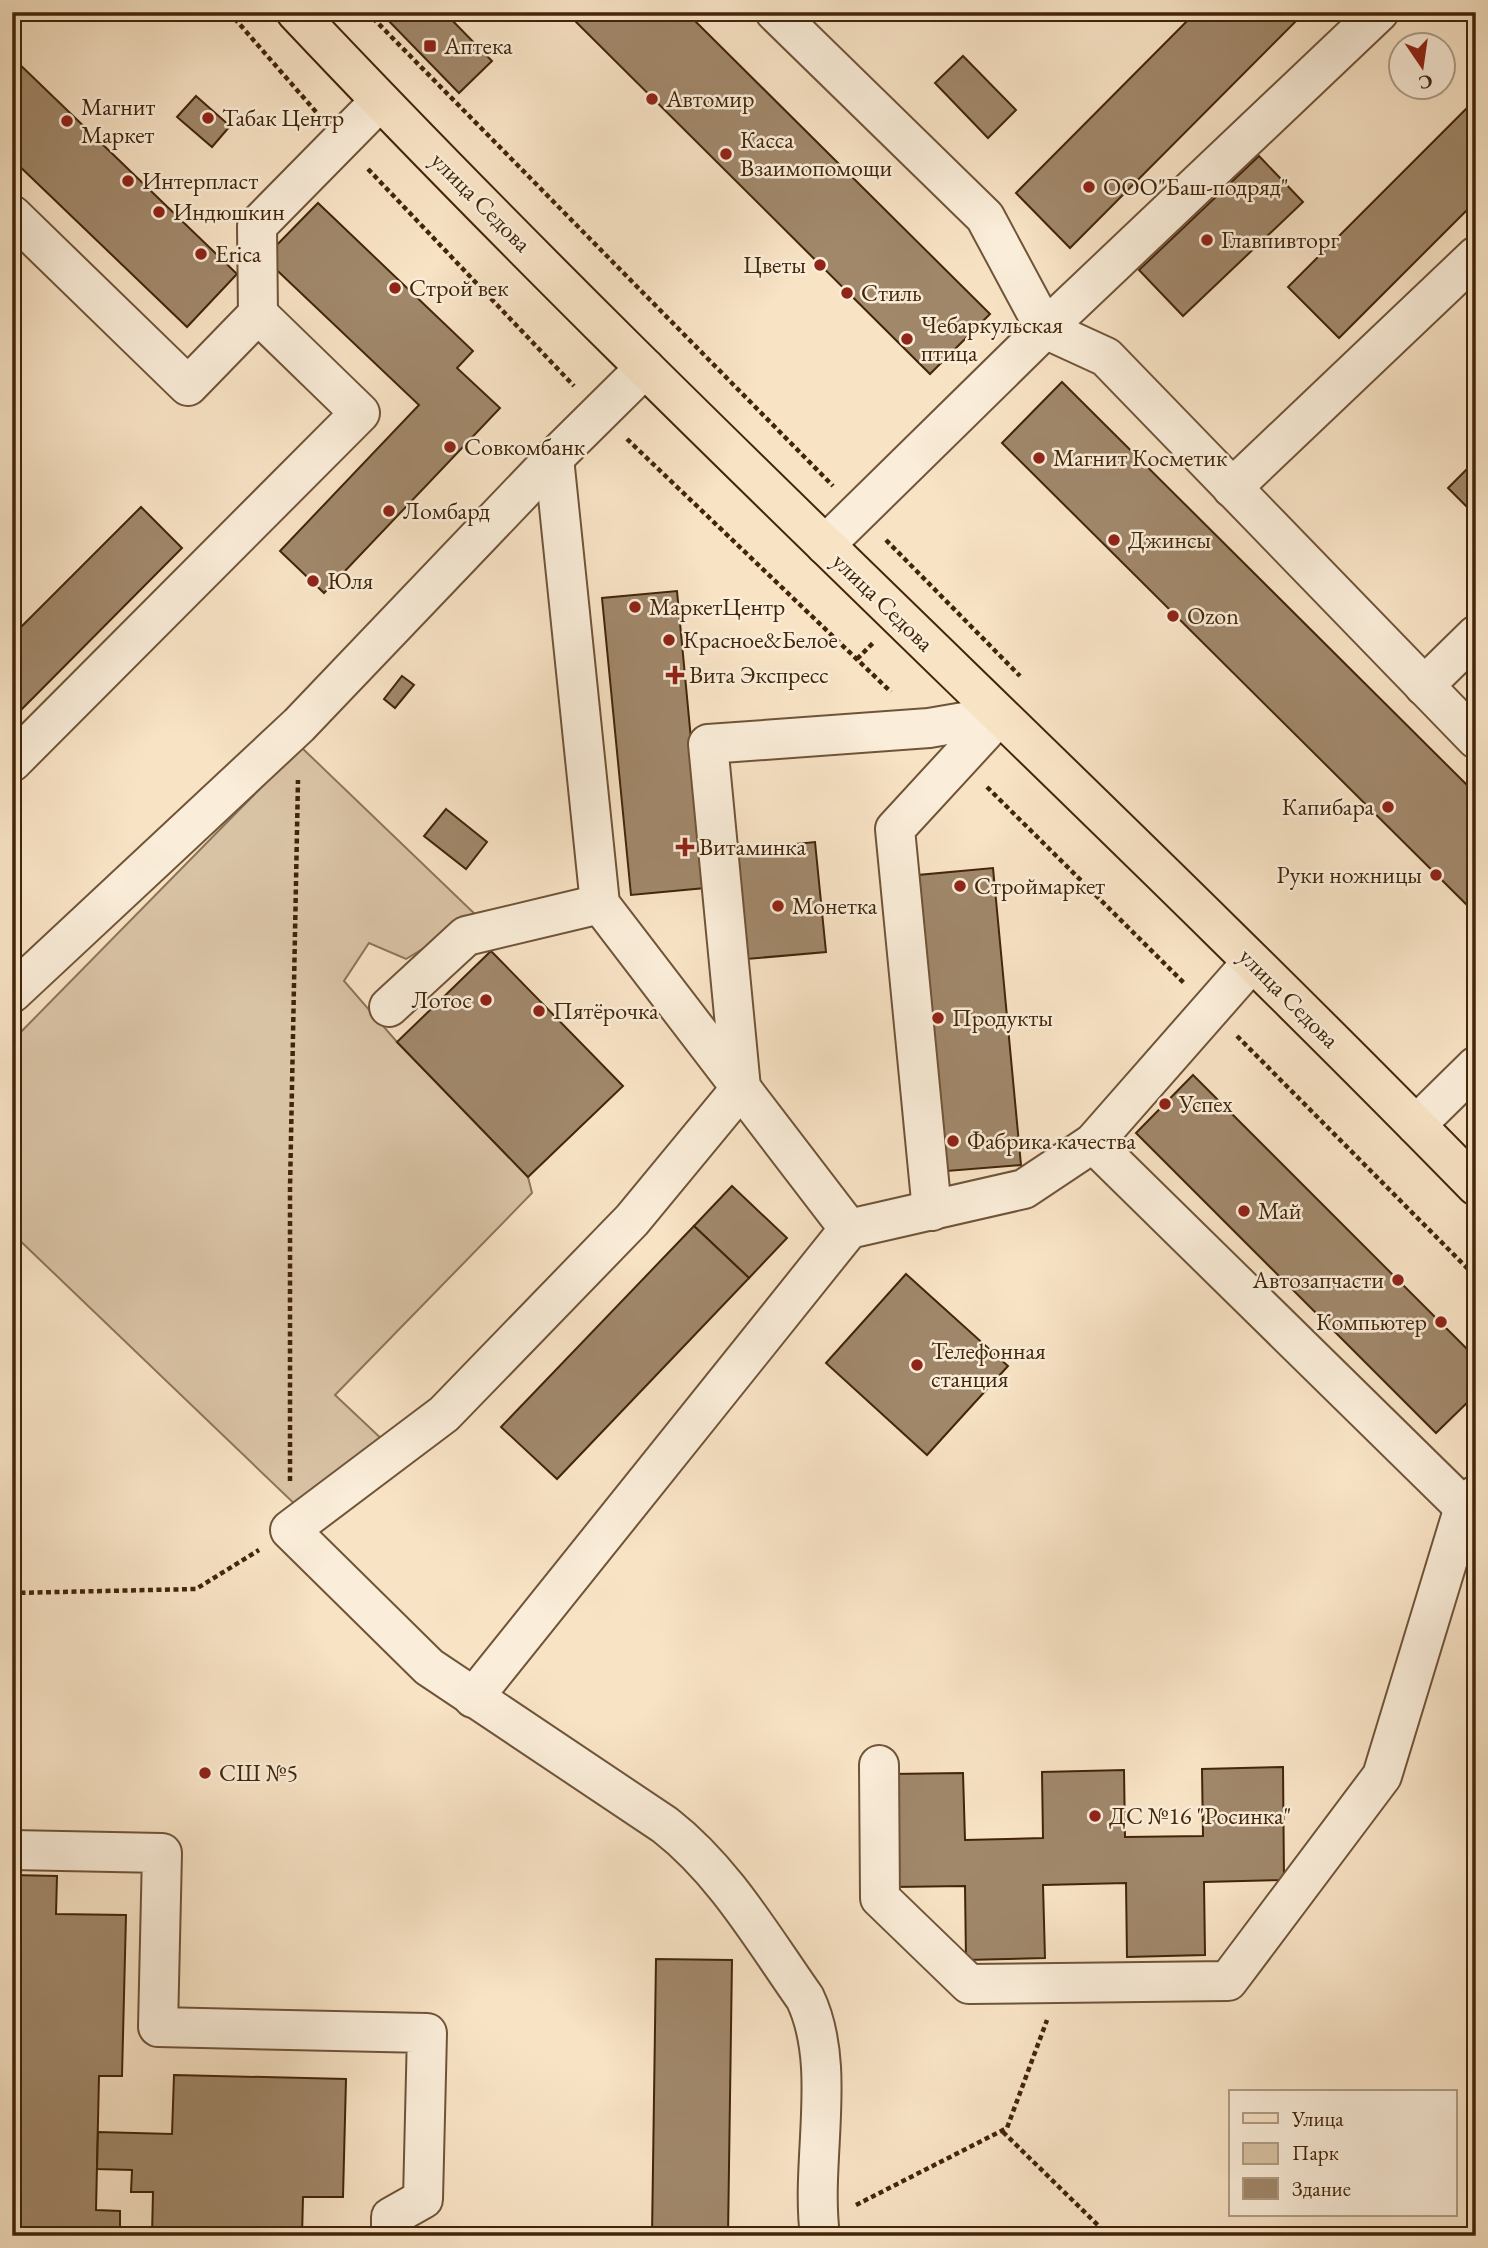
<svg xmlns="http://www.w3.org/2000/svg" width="1488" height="2248" font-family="'EB Garamond',serif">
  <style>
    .green { fill: #d9c3a5; stroke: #8e7457; stroke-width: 2 }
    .building { fill: #a1886b; stroke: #422509; stroke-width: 2 }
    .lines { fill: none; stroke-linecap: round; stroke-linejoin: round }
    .minor-casing { stroke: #705438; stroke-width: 42 }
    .major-casing { stroke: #422509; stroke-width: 42 }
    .path { stroke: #422509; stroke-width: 4.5; stroke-dasharray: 5 3.5; stroke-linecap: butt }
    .minor { stroke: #faedd9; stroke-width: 38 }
    .major { stroke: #f8e3c5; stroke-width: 38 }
    .poi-dot { fill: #8f2418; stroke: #faedd9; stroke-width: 2.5 }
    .labels { text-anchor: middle; stroke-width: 5; stroke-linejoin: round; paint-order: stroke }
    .poi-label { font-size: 24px; fill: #422509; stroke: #faedd9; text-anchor: start }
    .street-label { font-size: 24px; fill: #422509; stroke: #faedd9 }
  </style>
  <rect width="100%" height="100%" fill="#f8e3c5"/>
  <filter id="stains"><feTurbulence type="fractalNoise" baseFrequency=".00286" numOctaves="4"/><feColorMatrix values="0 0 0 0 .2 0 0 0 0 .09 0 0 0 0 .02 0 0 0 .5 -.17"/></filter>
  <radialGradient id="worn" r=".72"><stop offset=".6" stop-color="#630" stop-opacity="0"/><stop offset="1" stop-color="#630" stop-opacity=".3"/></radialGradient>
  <!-- green -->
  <path class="green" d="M301,747L477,916L406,959L369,943L344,981L397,1042L528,1177L532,1193L335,1395L386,1443L303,1512L12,1233V1041Z"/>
  <!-- building -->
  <g class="building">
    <path d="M384,12H444L492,61L459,93L382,14Z"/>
    <path d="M566,12H686L990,314L930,374Z"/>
    <path d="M1196,12H1305L1070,248L1016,193Z"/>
    <path d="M963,56L1016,110L988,138L935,83Z"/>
    <path d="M12,57L237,274L187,327L12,159Z"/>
    <path d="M196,96L230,126L212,147L177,117Z"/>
    <path d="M1476,99V201L1339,338L1288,287Z"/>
    <path d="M1259,156L1303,202L1183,316L1139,270Z"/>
    <path d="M318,203L473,351L457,368L500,408L324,593L280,551L419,405L264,258Z"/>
    <path d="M1062,382L1476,794V914L1002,443Z"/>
    <path d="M1476,460V516L1448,488Z"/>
    <path d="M141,507L182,548L12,719V636Z"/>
    <path d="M677,591L705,888L631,895L602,598Z"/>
    <path d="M402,676L414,685L395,708L384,699Z"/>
    <path d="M446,809L487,842L466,869L424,836Z"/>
    <path d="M815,842L826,952L735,960L725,851Z"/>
    <path d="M993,868L1021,1165L947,1171L918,875Z"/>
    <path d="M491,951L623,1086L528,1177L397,1042Z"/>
    <path d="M1193,1075L1476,1358V1394L1436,1433L1136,1133Z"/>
    <path d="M732,1186L787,1238L749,1278L694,1226Z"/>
    <path d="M694,1226L749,1278L557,1479L501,1427Z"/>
    <path d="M906,1274L1008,1366L927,1455L826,1363Z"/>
    <path d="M1283,1767L1284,1880L1204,1882L1205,1955L1127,1957L1126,1883L1043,1885L1045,1958L966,1960L965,1886L893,1887L891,1774L963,1773L965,1840L1043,1838L1042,1772L1124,1770L1125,1837L1203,1836L1202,1769Z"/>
    <path d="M12,1875L57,1876L56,1914L126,1915L122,2076H99L96,2210L120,2211V2236H12Z"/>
    <path d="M656,1959L732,1960L728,2236H652Z"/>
    <path d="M174,2075L346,2079L343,2197H303L302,2236H152L153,2192H131L132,2170L97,2169L98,2132L172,2134Z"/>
  </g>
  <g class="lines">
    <defs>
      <g id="minor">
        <path d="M775,12L985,217L1045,329L825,545"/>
        <path d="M1379,12L1045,329L1106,357L1476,739"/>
        <path d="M12,215L188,386L258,314L360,413L12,762"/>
        <path d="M258,314L257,226L380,101"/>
        <path d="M554,458L600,904L849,1229"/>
        <path d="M1232,488L1476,256"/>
        <path d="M1424,686L1476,635"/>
        <path d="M12,993L299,725L554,458L645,368"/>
        <path d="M389,1007L466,936L600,904"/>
        <path d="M1416,1125L1476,1066"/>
        <path d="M1093,1143L1476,1519"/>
        <path d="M932,1211L895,829L999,716"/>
        <path d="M473,1698L849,1229L1024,1189L1093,1143L1252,962"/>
        <path d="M879,1765L880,1898L969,1984L1228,1981L1382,1776L1464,1507L1476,1495"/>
        <path d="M12,1850L162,1853L158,2027L427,2033L423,2199L391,2217V2236"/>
        <path d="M820,2236C810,2160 838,2067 805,1998C762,1937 724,1871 665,1825L429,1667L290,1530L444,1414L632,1220L741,1088L708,744L929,728L999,716"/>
      </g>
      <path id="major" d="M296,12C677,416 1088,789 1476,1186"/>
    </defs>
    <!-- minor casing -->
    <use href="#minor" class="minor-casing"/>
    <!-- major casing -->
    <use href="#major" class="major-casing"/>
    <!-- path -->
    <g class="path">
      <path d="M229,12L317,113"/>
      <path d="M367,12L833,486"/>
      <path d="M368,169L574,386"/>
      <path d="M627,439L891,692"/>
      <path d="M886,540L1020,676"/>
      <path d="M857,659L873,643"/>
      <path d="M987,787L1184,983"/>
      <path d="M1237,1036L1476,1277"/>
      <path d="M290,1481V1189L298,780"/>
      <path d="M12,1593L196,1589L259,1550"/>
      <path d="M1003,2132L1109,2236"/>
      <path d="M856,2205L1007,2128L1047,2020"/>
    </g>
    <!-- minor -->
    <use href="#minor" class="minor"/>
    <!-- major -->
    <use href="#major" class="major"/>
  </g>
  <!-- markers -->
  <g class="poi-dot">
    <rect x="423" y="39" width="14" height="14" rx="3.5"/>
    <circle cx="652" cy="99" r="7"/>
    <circle cx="208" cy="118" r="7"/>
    <circle cx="67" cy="121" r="7"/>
    <circle cx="726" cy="154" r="7"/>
    <circle cx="128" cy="181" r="7"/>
    <circle cx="1089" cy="187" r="7"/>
    <circle cx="159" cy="212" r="7"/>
    <circle cx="1207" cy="240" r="7"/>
    <circle cx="201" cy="254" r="7"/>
    <circle cx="820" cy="265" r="7"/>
    <circle cx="395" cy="288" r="7"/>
    <circle cx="847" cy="293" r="7"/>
    <circle cx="907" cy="339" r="7"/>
    <circle cx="450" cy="447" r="7"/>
    <circle cx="1039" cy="458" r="7"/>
    <circle cx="389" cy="511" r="7"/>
    <circle cx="1114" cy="540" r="7"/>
    <circle cx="313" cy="581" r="7"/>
    <circle cx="635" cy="607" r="7"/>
    <circle cx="1173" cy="616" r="7"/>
    <circle cx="669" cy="640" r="7"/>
    <path d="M671.5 664.5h7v7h7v7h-7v7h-7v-7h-7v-7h7z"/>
    <circle cx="1388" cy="807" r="7"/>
    <path d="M681.5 836.5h7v7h7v7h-7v7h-7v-7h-7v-7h7z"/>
    <circle cx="1436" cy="875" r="7"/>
    <circle cx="960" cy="886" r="7"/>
    <circle cx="778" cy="906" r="7"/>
    <circle cx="486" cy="1000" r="7"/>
    <circle cx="539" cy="1011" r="7"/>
    <circle cx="938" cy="1018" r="7"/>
    <circle cx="1165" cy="1104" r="7"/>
    <circle cx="953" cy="1141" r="7"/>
    <circle cx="1244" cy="1211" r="7"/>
    <circle cx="1398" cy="1280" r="7"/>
    <circle cx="1441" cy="1322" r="7"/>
    <circle cx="917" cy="1365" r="7"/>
    <circle cx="205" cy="1773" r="7"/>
    <circle cx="1095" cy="1816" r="7"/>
  </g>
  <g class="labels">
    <!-- poi labels -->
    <g class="poi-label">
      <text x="444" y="54">Аптека</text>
      <text x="666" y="107">Автомир</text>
      <text x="81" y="115">Магнит<tspan x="81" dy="28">Маркет</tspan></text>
      <text x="222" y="126">Табак Центр</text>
      <text x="740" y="148">Касса<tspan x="740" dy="28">Взаимопомощи</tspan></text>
      <text x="142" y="189">Интерпласт</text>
      <text x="1103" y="195">ООО"Баш-подряд"</text>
      <text x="173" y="220">Индюшкин</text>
      <text x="1221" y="248">Главпивторг</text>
      <text x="215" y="262">Erica</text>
      <text x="806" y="273" text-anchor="end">Цветы</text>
      <text x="409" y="296">Строй век</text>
      <text x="861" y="301">Стиль</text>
      <text x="921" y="333">Чебаркульская<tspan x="921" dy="28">птица</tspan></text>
      <text x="464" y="455">Совкомбанк</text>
      <text x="1053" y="466">Магнит Косметик</text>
      <text x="403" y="519">Ломбард</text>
      <text x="1128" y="548">Джинсы</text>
      <text x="327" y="589">Юля</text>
      <text x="649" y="615">МаркетЦентр</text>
      <text x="1187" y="624">Ozon</text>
      <text x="683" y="648">Красное&amp;Белое</text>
      <text x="689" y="683">Вита Экспресс</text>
      <text x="1374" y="815" text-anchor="end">Капибара</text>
      <text x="699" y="855">Витаминка</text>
      <text x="1422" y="883" text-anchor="end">Руки ножницы</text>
      <text x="974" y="894">Строймаркет</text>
      <text x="792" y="914">Монетка</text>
      <text x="472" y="1008" text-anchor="end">Лотос</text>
      <text x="553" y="1019">Пятёрочка</text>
      <text x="952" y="1026">Продукты</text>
      <text x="1179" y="1112">Успех</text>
      <text x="967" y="1149">Фабрика качества</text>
      <text x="1258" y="1219">Май</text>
      <text x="1384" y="1288" text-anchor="end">Автозапчасти</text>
      <text x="1427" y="1330" text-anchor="end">Компьютер</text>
      <text x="931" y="1359">Телефонная<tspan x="931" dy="28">станция</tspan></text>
      <text x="219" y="1781">СШ №5</text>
      <text x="1109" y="1824">ДС №16 "Росинка"</text>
    </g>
    <!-- street labels -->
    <g class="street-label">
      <text transform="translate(481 202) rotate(45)" y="8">улица Седова</text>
      <text transform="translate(883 602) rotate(44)" y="8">улица Седова</text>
      <text transform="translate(1289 998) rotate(45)" y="8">улица Седова</text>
    </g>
  </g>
  <!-- margin -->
  <rect width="1488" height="2248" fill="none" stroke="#f8e3c5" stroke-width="42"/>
  <rect x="14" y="14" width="1460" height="2220" fill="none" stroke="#422509" stroke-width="3.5"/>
  <rect x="21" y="21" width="1446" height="2206" fill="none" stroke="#422509" stroke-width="2"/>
  <!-- legend -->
  <rect x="1229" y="2090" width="228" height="126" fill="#faedd9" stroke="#b09d86" stroke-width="2"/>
  <rect x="1243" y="2113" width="35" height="10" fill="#f8e3c5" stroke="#b09d86" stroke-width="2"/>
  <text x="1292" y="2126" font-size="21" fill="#422509">Улица</text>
  <rect x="1243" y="2143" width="35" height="21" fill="#d9c3a5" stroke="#b09d86" stroke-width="2"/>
  <text x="1292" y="2160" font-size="21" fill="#422509">Парк</text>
  <rect x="1243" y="2178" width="35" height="21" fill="#a1886b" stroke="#b09d86" stroke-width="2"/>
  <text x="1292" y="2196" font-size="21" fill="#422509">Здание</text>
  <!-- north arrow -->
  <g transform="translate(1422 66) rotate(167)"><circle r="33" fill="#faedd9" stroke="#b09d86" stroke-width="2"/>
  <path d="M0-5L12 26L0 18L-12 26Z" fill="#8f2418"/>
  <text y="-10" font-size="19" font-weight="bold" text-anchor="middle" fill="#422509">С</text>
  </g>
  <rect width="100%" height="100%" filter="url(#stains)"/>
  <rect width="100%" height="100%" fill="url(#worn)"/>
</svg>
